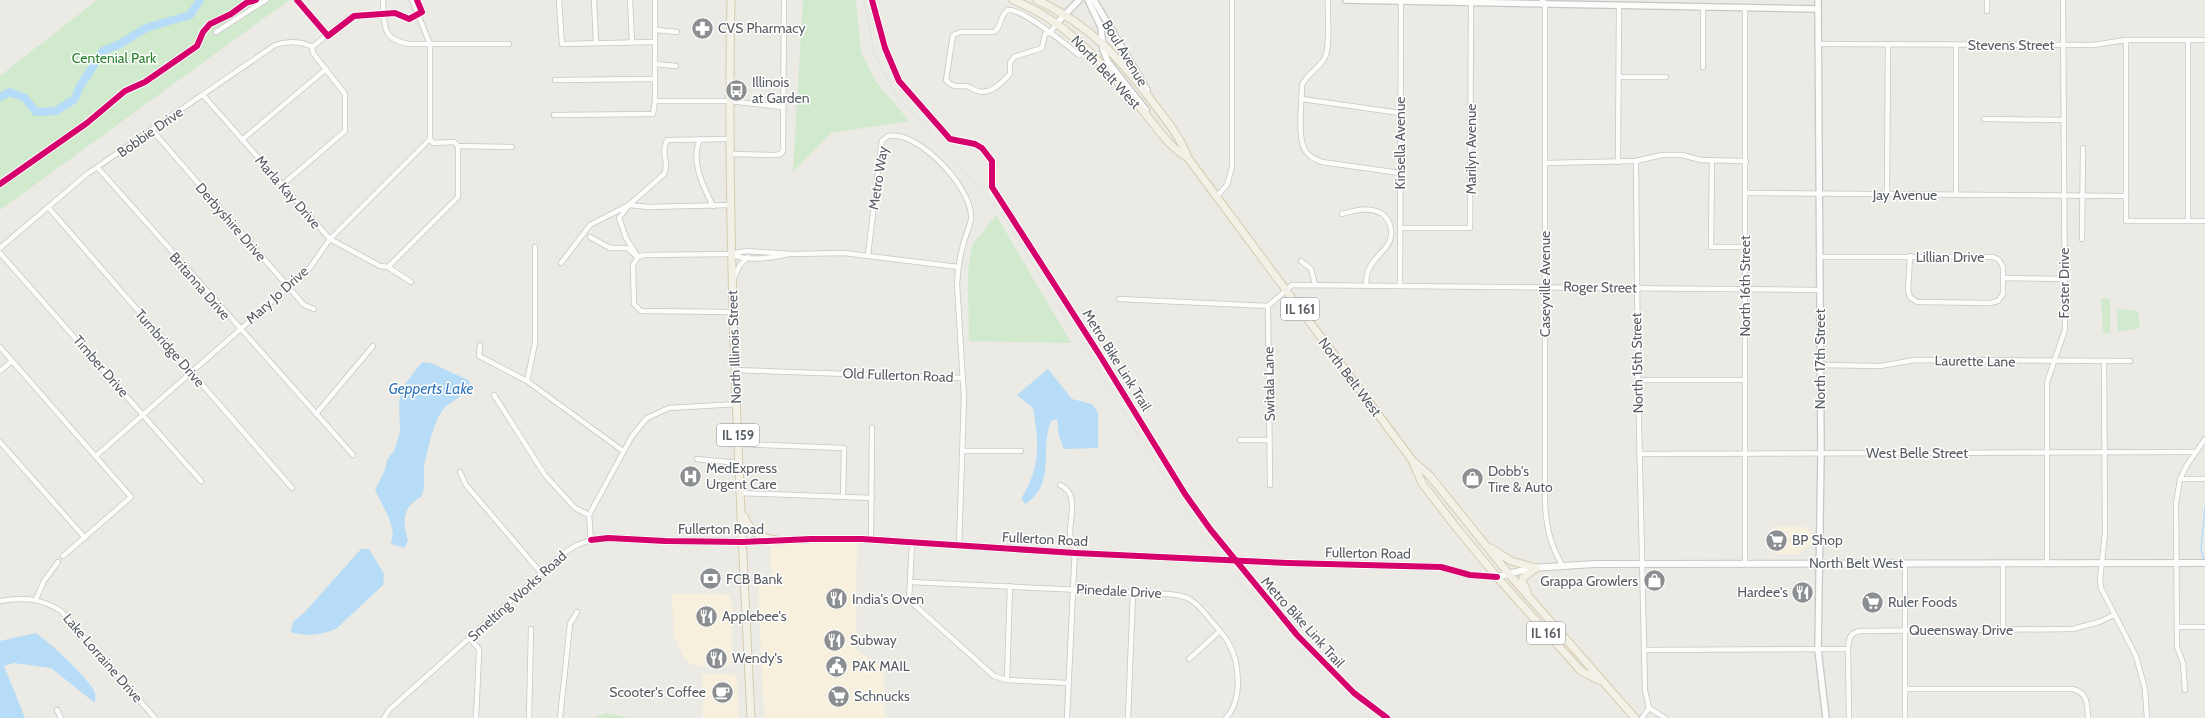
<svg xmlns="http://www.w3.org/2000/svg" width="2205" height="718" font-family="Cabin,sans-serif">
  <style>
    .commercial { fill: #f6f0dc }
    .green { fill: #d1e9cd }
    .water { fill: #b6dcf7 }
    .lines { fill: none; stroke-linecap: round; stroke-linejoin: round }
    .stream { stroke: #b6dcf7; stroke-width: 1.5 }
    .river { stroke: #b6dcf7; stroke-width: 8 }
    .minor-casing { stroke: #c6c7c6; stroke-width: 6 }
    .tertiary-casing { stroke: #c6c7c6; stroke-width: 8 }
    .secondary-casing { stroke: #c6c8c6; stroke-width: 8 }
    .primary-casing { stroke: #d6cbaf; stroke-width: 9 }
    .minor { stroke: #fcfcfb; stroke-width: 4.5 }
    .tertiary { stroke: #fcfcfb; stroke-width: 5.5 }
    .secondary { stroke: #fcfcfb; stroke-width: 6 }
    .primary { stroke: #f2f0e7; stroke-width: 7 }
    .tram { stroke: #e2e2e1; stroke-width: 1 }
    .rail { stroke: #e2e2e1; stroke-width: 1.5; stroke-dasharray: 1 5; stroke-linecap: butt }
    .cycleway-casing { stroke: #fff; stroke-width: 8 }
    .cycleway { stroke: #d6006c; stroke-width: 6 }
    .labels { text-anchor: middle; stroke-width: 3; stroke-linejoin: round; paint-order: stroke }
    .shield { fill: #fff; stroke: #8b8e92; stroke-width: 1 }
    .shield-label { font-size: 13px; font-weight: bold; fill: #595e64 }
    .poi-label { font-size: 14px; fill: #595e64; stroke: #fff; text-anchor: start }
    .street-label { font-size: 14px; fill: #595e64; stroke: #fff }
    .park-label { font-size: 14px; fill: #2b822f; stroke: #fff }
    .water-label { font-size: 15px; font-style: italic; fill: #3376bb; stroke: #fff }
  </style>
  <rect width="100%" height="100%" fill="#ebeae4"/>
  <!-- commercial -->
  <g class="commercial">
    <path d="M1772,527H1806L1812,534V543L1800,554H1773Z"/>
    <path d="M826,543H857L856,650L882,667L884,671L885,718H764L758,582L761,579H772L770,545Z"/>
    <path d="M672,594L729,595L733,604L732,659L729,666L701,667L690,664L684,657L674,636Z"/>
    <path d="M727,674L737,676L739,718H703L702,675Z"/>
  </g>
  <!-- green -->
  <g class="green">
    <path d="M97,0H289L0,210V76Z"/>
    <path d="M803,0H856L861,52L876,82L909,121L831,133L793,172Z"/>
    <path d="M996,215L1071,343L969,341L968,271L972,245Z"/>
    <path d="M2101,298L2110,299V333H2103Z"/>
    <path d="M2117,309L2138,311L2140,328L2118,332Z"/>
    <path d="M607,713L629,718H596V716Z"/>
  </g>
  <!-- water -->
  <g class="water">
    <path d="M422,362L431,363L468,380L471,385L466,392L445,407L438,417L431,436L424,466V487L422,496C402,508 402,520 408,541L404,548L391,544L393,533L389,518L375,490L385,470L387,460L395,449L400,431L399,402L402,388Z"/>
    <path d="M1048,369L1072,399L1092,404L1098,413V448L1064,449L1059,436L1057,419L1051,421C1039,452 1057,481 1026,504L1021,499C1041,467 1039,443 1033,408L1017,395Z"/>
    <path d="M361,549H369L384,574L383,585L337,628C324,635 305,637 291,632L293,622L304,613Z"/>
    <path d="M36,633C49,642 91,680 95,693C96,696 95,700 95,703L51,668L14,663L4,666L25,718H0V641Z"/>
  </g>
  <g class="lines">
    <!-- stream -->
    <path class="stream" d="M2204,560L2201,550L2205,507"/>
    <!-- river -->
    <path class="river" d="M0,97L10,92L25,98L36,112L56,111L75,99L79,88L103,51L120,44L146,28L190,15L200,0"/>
    <defs>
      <g id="minor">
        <path d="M383,0C384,23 381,41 410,44H509"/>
        <path d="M559,0L562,44L654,42"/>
        <path d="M594,0L596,43"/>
        <path d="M630,0L632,42"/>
        <path d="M655,0V101"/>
        <path d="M1328,0C1327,13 1331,49 1324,59C1318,69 1307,74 1302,85C1302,100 1297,138 1305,150C1309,157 1315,159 1322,162L1400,173"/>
        <path d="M1542,0L1545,3V502C1546,526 1550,544 1562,565"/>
        <path d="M1987,0V11"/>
        <path d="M1745,7V564"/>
        <path d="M1057,23L1050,33L1045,34L1042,48L1014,57L1010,63V74C1002,82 991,95 978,91C973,90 971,87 966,86C958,86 953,88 946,80L953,35L961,32H994C1003,26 999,15 1008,10C1022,8 1065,44 1079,55"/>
        <path d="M656,30L677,32"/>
        <path d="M216,32L266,0"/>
        <path d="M2126,40V221H2205"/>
        <path d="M2188,40V221"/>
        <path d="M1818,44L2093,45L2126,40H2205"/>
        <path d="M1956,45V195"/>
        <path d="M312,47L350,17L384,15"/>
        <path d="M655,64L676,66"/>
        <path d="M1703,67V7"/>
        <path d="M1619,77H1666"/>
        <path d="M555,80L655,79"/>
        <path d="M203,95L330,239L380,266L388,267L411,282"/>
        <path d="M1302,99L1400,113"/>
        <path d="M554,115L653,114L655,101H729L783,107"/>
        <path d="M1984,119L2063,120"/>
        <path d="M152,130L304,305L314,309"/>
        <path d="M430,139L433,143L454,142L458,146L512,147"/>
        <path d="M700,139C690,161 703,186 713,206"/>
        <path d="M242,140L326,69"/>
        <path d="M729,154L775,155L781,154L783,150L784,0"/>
        <path d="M1712,160L1711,247H1745"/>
        <path d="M1636,161L1638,380L1645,690L1649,708L1642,718"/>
        <path d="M1618,162L1619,5"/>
        <path d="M1545,163L1636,161L1662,155H1682L1701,160L1746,161"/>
        <path d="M98,168L353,455"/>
        <path d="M282,185L345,131V94L313,53L312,47"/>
        <path d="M1746,193L2126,196"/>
        <path d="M1887,194L1888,44"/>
        <path d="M1216,197L1227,185L1232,167V0"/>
        <path d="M48,207L292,488"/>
        <path d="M1342,214C1355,210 1368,207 1381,213C1386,216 1388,219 1390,225C1396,247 1378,251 1370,267C1367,272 1366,278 1366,285"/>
        <path d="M1400,228H1470L1471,0"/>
        <path d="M590,237L610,248H627L635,255"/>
        <path d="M2082,239L2083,148"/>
        <path d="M0,248L87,174L275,45C286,41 302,41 312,47"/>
        <path d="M0,253L201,481"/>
        <path d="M731,254C746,262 773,258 789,254"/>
        <path d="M868,255L881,146L882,141L888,136C918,130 970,186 971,215C972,220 970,222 969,227C962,244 958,265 957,284L964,398L959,546"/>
        <path d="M638,257L626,238L619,218L629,205L664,174C670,163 660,155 667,140L729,139"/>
        <path d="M1820,257H1993L1999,260L2003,267V294L1998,301L1990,303L1917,302L1910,297L1908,290L1910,256"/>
        <path d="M1301,261L1311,269L1315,284"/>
        <path d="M561,263L590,225L629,205L648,207L730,205"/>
        <path d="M388,267L458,197V146"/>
        <path d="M2003,278L2064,279"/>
        <path d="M733,279L740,265L748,257"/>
        <path d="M1400,285L1401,0"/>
        <path d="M1119,299L1268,306"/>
        <path d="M733,312L641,311L634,304L633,265L638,257L644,255L731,254L746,251L792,254L844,253L958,267"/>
        <path d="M480,345L479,356L527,381L623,451"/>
        <path d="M0,347L131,497L63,556"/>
        <path d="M2104,361L2105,533L2100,580L2101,588L2136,656L2145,689L2147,718"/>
        <path d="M1819,365L1880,366L1915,360L2130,361"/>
        <path d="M735,370L963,378"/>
        <path d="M0,371L12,361"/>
        <path d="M1638,380H1745"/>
        <path d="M527,381L535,343V247"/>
        <path d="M494,395L545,475L575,508L589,515"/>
        <path d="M316,414L373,346"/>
        <path d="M1240,440H1269"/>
        <path d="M0,442L85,538"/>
        <path d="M739,444L844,448L843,497"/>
        <path d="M963,451H1021"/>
        <path d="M1639,454L2195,452"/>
        <path d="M96,456L309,269L330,239L430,139V44L412,0"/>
        <path d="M697,459L739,463"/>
        <path d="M460,472L466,485L542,574"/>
        <path d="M2180,479H2205"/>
        <path d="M1060,485C1079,493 1070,516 1070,533C1070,538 1074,542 1075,548L1067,718"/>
        <path d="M1270,485L1268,306L1292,285L1820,290"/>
        <path d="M741,493L872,498"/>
        <path d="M871,540L872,428"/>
        <path d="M912,543L909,600L994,676L1007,680L1068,683"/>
        <path d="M2047,563V382L2065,330L2063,0"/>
        <path d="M910,582L1168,594C1175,595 1183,595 1189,599C1197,603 1203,611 1209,618C1215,626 1223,633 1228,642C1240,662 1243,700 1226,718"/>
        <path d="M36,599L44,581L58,562"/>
        <path d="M0,601C24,597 40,598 61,611L155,718"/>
        <path d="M2177,627H2205"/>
        <path d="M2003,630V563"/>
        <path d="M470,639L479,649V654L476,718"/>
        <path d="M1848,649L1849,718"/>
        <path d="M1644,650L1848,649C1849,639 1849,633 1860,631L2073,629L2099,622L2114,615"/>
        <path d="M1189,659L1220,631"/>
        <path d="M1007,680L1010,586"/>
        <path d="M1905,689H2073C2088,693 2087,704 2088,718"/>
        <path d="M2185,690L2183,663L2177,647L2176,504L2180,479L2187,465L2205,439"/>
        <path d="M1649,708L1665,718"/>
        <path d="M57,710L61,718"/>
        <path d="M384,718L389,710L564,553L577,545L591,540L589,515L632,436L647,418L669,408L737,404"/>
        <path d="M529,718L531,629"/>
        <path d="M560,718L570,624L577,612"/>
        <path d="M1128,718L1133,592"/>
        <path d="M1905,718V563"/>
      </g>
      <g id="tertiary">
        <path d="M1088,0L1101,27L1103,50L1108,62L1146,110"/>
        <path d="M1094,0L1147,90"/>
        <path d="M1346,0L1818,9"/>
        <path d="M1818,0L1821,453L1818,650L1826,718"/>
        <path d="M1057,23L1079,0"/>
        <path d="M591,540L608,538L665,541L743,542L811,539H862L1075,553L1288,563L1441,567L1470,575L1497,577"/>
      </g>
      <path id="secondary" d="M1497,577L1531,568L1595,564L2205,563"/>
      <g id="primary">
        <path d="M731,0C726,239 739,479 751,718"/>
        <path d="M1013,0C1069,21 1106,69 1144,112C1158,129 1169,147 1188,158"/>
        <path d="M1037,0C1090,25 1120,58 1154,104C1167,121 1181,138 1188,158L1412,460L1430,476L1508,573L1635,718"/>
        <path d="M1413,462L1422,483L1455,526L1497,577L1581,671L1599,680"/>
        <path d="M744,516C750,532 760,538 777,540"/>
        <path d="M1491,548L1511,561L1536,568"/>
        <path d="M1527,591L1522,582L1523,578L1536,568"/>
      </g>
    </defs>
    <!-- minor casing -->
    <use href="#minor" class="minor-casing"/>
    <!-- tertiary casing -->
    <use href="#tertiary" class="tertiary-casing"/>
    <!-- secondary casing -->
    <use href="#secondary" class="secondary-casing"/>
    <!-- primary casing -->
    <use href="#primary" class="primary-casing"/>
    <!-- minor -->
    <use href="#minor" class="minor"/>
    <!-- tertiary -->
    <use href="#tertiary" class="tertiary"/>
    <!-- secondary -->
    <use href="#secondary" class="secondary"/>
    <!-- primary -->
    <use href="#primary" class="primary"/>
    <!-- tram -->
    <path class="tram" d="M864,0L874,51L881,68L896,94L1003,216L1171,488L1208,543L1235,577L1309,660L1371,718"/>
    <!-- rail -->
    <path class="rail" d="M0,22L30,0"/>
    <defs>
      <g id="cycleway">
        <path d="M297,0L328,36L354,16L395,13L409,19L422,12L417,0"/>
        <path d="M872,0L885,48L899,81L950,139L975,144L982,148L992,161V187L1099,354L1185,494L1210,529L1297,635L1354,693L1387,718"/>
        <path d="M0,184L87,123L125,91L145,82L197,46L203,32L210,24L231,14L246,3L256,0"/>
        <path d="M591,540L608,538L665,541L743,542L811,539H862L1075,553L1288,563L1441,567L1470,575L1497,577"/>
      </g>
    </defs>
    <!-- cycleway casing -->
    <use href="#cycleway" class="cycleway-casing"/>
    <!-- cycleway -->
    <use href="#cycleway" class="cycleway"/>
  </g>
  <!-- icons -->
  <defs>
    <symbol id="pharmacy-disc" viewBox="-11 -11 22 22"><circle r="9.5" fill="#8c8f91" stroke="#fff"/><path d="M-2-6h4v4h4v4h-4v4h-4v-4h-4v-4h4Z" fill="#fff"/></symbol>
    <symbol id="bus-disc" viewBox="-11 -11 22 22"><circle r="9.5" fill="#8c8f91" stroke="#fff"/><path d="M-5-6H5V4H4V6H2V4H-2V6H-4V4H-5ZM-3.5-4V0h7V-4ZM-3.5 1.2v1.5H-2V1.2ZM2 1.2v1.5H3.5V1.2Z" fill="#fff"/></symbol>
    <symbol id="hospital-disc" viewBox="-11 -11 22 22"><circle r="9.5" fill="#8c8f91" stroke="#fff"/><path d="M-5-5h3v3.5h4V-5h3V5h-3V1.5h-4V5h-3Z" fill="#fff"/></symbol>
    <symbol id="shop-disc" viewBox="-11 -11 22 22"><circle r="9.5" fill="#8c8f91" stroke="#fff"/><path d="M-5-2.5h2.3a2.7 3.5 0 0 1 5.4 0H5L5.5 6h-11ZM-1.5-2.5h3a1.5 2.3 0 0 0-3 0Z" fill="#fff"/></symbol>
    <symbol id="supermarket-disc" viewBox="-11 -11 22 22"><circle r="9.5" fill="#8c8f91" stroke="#fff"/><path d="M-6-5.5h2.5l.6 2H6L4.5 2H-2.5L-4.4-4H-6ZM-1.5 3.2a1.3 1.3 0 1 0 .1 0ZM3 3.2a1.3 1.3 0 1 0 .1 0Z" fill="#fff"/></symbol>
    <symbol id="bank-disc" viewBox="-11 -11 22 22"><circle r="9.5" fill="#8c8f91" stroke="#fff"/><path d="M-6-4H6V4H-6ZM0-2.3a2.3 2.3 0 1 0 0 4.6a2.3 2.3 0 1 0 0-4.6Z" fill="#fff"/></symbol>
    <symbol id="restaurant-disc" viewBox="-11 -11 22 22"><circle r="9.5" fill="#8c8f91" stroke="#fff"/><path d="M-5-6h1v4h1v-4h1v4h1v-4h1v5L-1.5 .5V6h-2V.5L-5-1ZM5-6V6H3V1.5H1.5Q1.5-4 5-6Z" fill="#fff"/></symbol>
    <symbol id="civic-disc" viewBox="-11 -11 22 22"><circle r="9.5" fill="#8c8f91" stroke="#fff"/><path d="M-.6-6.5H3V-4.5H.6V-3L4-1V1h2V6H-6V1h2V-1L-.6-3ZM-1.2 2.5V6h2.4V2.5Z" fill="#fff"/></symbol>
    <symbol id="cafe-disc" viewBox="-11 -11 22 22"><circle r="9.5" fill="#8c8f91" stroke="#fff"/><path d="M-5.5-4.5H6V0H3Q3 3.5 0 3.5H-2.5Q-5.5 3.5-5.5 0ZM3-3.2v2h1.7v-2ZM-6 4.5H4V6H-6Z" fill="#fff"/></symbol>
  </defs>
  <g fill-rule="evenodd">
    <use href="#pharmacy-disc" x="690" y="16" width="25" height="25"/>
    <use href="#bus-disc" x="724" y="78" width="25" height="25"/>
    <use href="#hospital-disc" x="678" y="464" width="25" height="25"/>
    <use href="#shop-disc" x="1460" y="466" width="25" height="25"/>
    <use href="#supermarket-disc" x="1764" y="528" width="25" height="25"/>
    <use href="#bank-disc" x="698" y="566" width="25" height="25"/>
    <use href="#shop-disc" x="1642" y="568" width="25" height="25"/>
    <use href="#restaurant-disc" x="1790" y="580" width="25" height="25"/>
    <use href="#restaurant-disc" x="824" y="586" width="25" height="25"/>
    <use href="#supermarket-disc" x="1860" y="590" width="25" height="25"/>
    <use href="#restaurant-disc" x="694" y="604" width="25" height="25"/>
    <use href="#restaurant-disc" x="822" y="628" width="25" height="25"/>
    <use href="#restaurant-disc" x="704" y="646" width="25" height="25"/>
    <use href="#civic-disc" x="824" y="654" width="25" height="25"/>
    <use href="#cafe-disc" x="710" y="680" width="25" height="25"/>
    <use href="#supermarket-disc" x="826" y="684" width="25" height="25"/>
  </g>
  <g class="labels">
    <!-- shield labels -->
    <g class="shield">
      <rect x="1281" y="298" width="38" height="22" rx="3"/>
      <rect x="717" y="424" width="42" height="22" rx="3"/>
      <rect x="1527" y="622" width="38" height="22" rx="3"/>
    </g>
    <g class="shield-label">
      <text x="1300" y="314">IL 161</text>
      <text x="738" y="440">IL 159</text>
      <text x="1546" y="638">IL 161</text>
    </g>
    <!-- poi labels -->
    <g class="poi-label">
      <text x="718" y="33">CVS Pharmacy</text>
      <text x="752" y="87">Illinois<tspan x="752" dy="16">at Garden</tspan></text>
      <text x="706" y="473">MedExpress<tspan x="706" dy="16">Urgent Care</tspan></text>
      <text x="1488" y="476">Dobb's<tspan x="1488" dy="16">Tire &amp; Auto</tspan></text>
      <text x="1792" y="545">BP Shop</text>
      <text x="726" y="584">FCB Bank</text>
      <text x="1638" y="586" text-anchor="end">Grappa Growlers</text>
      <text x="1788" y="597" text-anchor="end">Hardee's</text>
      <text x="852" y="604">India's Oven</text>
      <text x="1888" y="607">Ruler Foods</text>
      <text x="722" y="621">Applebee's</text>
      <text x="850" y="645">Subway</text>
      <text x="732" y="663">Wendy's</text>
      <text x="852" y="671">PAK MAIL</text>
      <text x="706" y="697" text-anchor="end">Scooter's Coffee</text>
      <text x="854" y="701">Schnucks</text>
    </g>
    <!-- street labels -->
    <g class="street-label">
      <text x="2011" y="50">Stevens Street</text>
      <text transform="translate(1125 53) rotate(59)" y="5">Boul Avenue</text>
      <text transform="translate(1106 72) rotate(47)" y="5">North Belt West</text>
      <text transform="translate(150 132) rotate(-35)" y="5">Bobbie Drive</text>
      <text transform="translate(1400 143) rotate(-90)" y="5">Kinsella Avenue</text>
      <text transform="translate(1471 149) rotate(-90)" y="5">Marilyn Avenue</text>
      <text transform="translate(878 178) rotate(-81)" y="5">Metro Way</text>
      <text transform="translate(288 192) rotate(49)" y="5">Marla Kay Drive</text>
      <text x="1905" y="200">Jay Avenue</text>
      <text transform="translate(231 222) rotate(49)" y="5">Derbyshire Drive</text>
      <text x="1950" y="262">Lillian Drive</text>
      <text transform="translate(2064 283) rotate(-90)" y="5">Foster Drive</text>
      <text transform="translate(1545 284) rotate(-90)" y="5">Caseyville Avenue</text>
      <text transform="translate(200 286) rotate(49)" y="5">Britanna Drive</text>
      <text transform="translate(1745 286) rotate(-90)" y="5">North 16th Street</text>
      <text transform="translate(1600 287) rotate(1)" y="5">Roger Street</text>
      <text transform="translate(277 295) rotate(-42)" y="5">Mary Jo Drive</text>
      <text transform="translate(734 347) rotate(-92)" y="5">North Illinois Street</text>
      <text transform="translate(170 348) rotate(49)" y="5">Turnbridge Drive</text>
      <text transform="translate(1820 359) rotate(-90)" y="5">North 17th Street</text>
      <text transform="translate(1117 360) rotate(58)" y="5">Metro Bike Link Trail</text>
      <text transform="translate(1975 361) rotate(1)" y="5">Laurette Lane</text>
      <text transform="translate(1637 363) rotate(-91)" y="5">North 15th Street</text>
      <text transform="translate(101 366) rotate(49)" y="5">Timber Drive</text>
      <text transform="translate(898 375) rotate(2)" y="5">Old Fullerton Road</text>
      <text transform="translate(1350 377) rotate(53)" y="5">North Belt West</text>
      <text transform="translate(1269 384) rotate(-91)" y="5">Switala Lane</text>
      <text x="1917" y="458">West Belle Street</text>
      <text x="721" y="534">Fullerton Road</text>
      <text transform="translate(1045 539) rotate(3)" y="5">Fullerton Road</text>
      <text transform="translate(1368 553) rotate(1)" y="5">Fullerton Road</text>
      <text x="1856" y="568">North Belt West</text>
      <text transform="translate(1119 591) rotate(3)" y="5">Pinedale Drive</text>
      <text transform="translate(517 596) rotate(-42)" y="5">Smelting Works Road</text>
      <text transform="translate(1303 622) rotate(48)" y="5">Metro Bike Link Trail</text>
      <text x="1961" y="635">Queensway Drive</text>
      <text transform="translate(103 658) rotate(49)" y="5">Lake Lorraine Drive</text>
    </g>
    <!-- park labels -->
    <g class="park-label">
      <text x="114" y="63">Centenial Park</text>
    </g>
    <!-- water labels -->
    <g class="water-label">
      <text x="431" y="394">Gepperts Lake</text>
    </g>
  </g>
</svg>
